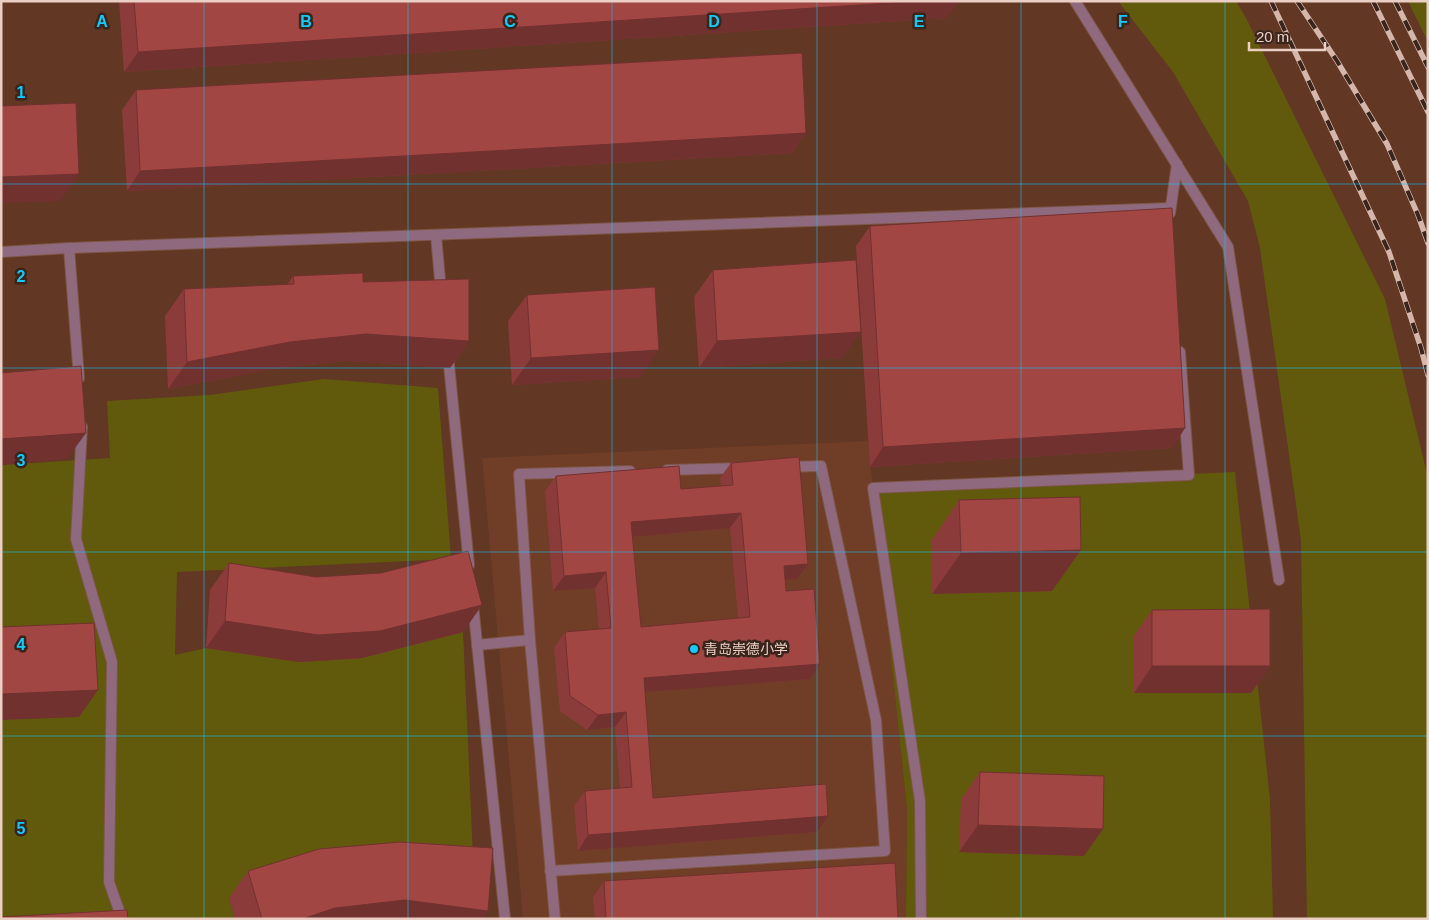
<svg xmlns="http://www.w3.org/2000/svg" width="1429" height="920" font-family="Helvetica,'Noto Sans SC',sans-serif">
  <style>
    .built { fill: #703d26 }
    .green { fill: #615a0c }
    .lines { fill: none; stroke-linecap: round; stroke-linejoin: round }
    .street-casing { stroke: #7d5544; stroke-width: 12 }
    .street { stroke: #8f6a7f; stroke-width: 10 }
    .rail-casing { stroke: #d5b6aa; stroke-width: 5.5 }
    .rail { stroke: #39251c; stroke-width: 4; stroke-dasharray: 11; stroke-linecap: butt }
    .wall { fill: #8b3c3a; fill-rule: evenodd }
    .shaded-wall { fill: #71312f }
    .building { fill: #a24643; stroke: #71312f; fill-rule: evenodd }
    .grid { fill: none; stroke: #14cafb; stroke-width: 1; stroke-opacity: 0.55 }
    .poi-dot { fill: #14cafb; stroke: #39251c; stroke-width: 2 }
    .labels { text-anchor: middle; stroke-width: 5; stroke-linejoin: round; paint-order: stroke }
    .poi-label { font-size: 14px; fill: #ebcfc4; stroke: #39251c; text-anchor: start }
    .grid-label { font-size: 16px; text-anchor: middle; font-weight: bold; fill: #14cafb; stroke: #39251c; stroke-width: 5; stroke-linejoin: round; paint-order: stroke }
  </style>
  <rect width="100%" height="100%" fill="#623724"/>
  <!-- built -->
  <path class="built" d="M868,441L907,809L906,919H523L482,458Z"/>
  <!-- green -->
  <g class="green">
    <path d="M1118,1H1236L1246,18L1385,299L1428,478V919H1307L1301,540L1260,248L1248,201L1173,72Z"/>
    <path d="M1408,1H1428V42Z"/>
    <path d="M324,379L438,388L451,559L177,572L175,655L206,648L299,662L361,658L463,632L474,879L229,898L235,919H1V465L110,458L107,401L210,395Z"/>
    <path d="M1235,472L1270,800L1273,919H906L907,809L873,488Z"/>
  </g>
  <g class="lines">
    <defs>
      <g id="street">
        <path d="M1075,1L1228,247L1279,580"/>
        <path d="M1170,213L1177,164"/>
        <path d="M436,235L441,291"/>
        <path d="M69,248L79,378"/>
        <path d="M1,252L69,248L1170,208"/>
        <path d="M448,355L469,565"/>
        <path d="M82,427L76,539L112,662L109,882L122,919"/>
        <path d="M667,470L740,468"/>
        <path d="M473,604L505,919"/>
        <path d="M477,645L530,640"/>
        <path d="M550,871L885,851L876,720L821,466L787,467"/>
        <path d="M555,919L530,640L519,474L630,471"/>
        <path d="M921,919L920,801L873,488L1189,475L1180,352"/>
      </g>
    </defs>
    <!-- street casing -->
    <use href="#street" class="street-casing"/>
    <!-- street -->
    <use href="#street" class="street"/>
    <defs>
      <g id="rail">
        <path d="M1271,1L1389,252L1421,348L1428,375"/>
        <path d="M1297,1L1337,61L1387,144L1418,215L1428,243"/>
        <path d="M1373,1L1428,112"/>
        <path d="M1395,1L1428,67"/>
      </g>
    </defs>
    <!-- rail casing -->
    <use href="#rail" class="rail-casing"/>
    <!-- rail -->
    <use href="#rail" class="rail"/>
  </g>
  <!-- wall -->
  <g class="wall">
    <path d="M119,1H958L946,18L124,72Z"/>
    <path d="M136,90L806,133L792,153L127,191L122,110Z"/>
    <path d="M870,226L1185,428L1172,448L870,467L856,246Z"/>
    <path d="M713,270L842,358L699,368L694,297Z"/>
    <path d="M293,276L363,282L469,341L450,368L347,361L271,369L168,389L165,316L184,289L287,285Z"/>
    <path d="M527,295L640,377L512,385L508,321Z"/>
    <path d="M731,463L797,579L786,580V591L810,679L645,692L653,798L817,832L578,851L574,806L585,791L620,788L615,727L587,730L560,711L554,648L565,632L599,629L595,588L553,591L545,491L556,476L681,489L721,486L720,478ZM730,528L738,618L641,627L633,537Z"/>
    <path d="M959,500L1052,591L932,594L931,541Z"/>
    <path d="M229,563L482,605L463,632L362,658L299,662L206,648L210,590Z"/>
    <path d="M1152,610L1270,666L1251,693H1134L1133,637Z"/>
    <path d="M980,772L1084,856L959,852L961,799Z"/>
    <path d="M248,871L488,911L482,919H235L229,898Z"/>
    <path d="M604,881L898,919H595L593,897Z"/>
  </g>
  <!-- shaded-wall -->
  <g class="shaded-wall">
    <path d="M921,1H958L946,18L124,72L138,52Z"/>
    <path d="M806,133L792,153L127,191L140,171Z"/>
    <path d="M79,174L60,201L1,203V177Z"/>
    <path d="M861,332L842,358L699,368L717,341Z"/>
    <path d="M366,334L469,341L450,368L347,361L271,369L168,389L187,362L290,342Z"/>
    <path d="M659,350L640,377L512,385L531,358Z"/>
    <path d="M1185,428L1172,448L870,467L883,447Z"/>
    <path d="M86,433L67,459L1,465V439Z"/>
    <path d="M741,513L730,528L621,538L631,522Z"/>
    <path d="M1081,550L1052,591L932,594L961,553Z"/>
    <path d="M808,564L797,579L774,581L784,566Z"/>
    <path d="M606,572L595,588L553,591L564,576Z"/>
    <path d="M482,605L463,632L362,658L299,662L206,648L225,621Z"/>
    <path d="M820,664L810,679L633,693L644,678Z"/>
    <path d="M1152,666H1270L1251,693H1134Z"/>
    <path d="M98,690L79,717L1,720V694Z"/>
    <path d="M626,712L615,727L587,730L598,715Z"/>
    <path d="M828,816L817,832L578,851L588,835Z"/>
    <path d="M978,825L1103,829L1084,856L959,852Z"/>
    <path d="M405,900L488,911L482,919H302L335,908Z"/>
  </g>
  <!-- building -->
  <g class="building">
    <path d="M134,1H921L138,52Z"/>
    <path d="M802,53L806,133L140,171L136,90Z"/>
    <path d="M76,103L79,174L1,177V106Z"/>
    <path d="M1172,208L1185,428L883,447L870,226Z"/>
    <path d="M856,260L861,332L717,341L713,270Z"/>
    <path d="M363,273V282L469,279V341L366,334L290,342L187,362L184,289L294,284L293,276Z"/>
    <path d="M655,287L659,350L531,358L527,295Z"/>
    <path d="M81,366L86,433L1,439V373Z"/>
    <path d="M799,457L808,564L784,566L786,591L814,589L820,664L644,678L653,798L826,784L828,816L588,835L585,791L632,787L626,712L598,715L570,696L565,632L611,628L606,572L564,576L556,476L679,466L681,489L733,485L731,463ZM741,513L750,617L641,627L631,522Z"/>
    <path d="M1080,497L1081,550L961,553L959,500Z"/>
    <path d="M468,551L482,605L380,631L318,635L225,621L229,563L316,577L381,573Z"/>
    <path d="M1270,609V666H1152V610Z"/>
    <path d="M94,623L98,690L1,694V627Z"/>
    <path d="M980,772L1104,776L1103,829L978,825Z"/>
    <path d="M400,842L493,848L488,911L405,900L335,908L302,919H262L248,871L319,849Z"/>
    <path d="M895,863L898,919H606L604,881Z"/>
    <path d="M127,910L128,919H1V917Z"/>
  </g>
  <!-- grid -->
  <path class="grid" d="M204,1V919M408,1V919M612,1V919M817,1V919M1021,1V919M1225,1V919M1,184H1428M1,368H1428M1,552H1428M1,736H1428"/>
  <!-- markers -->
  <circle class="poi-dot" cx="694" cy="649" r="5"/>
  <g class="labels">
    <!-- poi labels -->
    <g class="poi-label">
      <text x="704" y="654">青岛崇德小学</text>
    </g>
  </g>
  <g class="grid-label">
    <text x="102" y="27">A</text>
    <text x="306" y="27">B</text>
    <text x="510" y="27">C</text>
    <text x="714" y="27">D</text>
    <text x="919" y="27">E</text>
    <text x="1123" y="27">F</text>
    <text x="21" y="98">1</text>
    <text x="21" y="282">2</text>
    <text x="21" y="466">3</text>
    <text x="21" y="650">4</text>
    <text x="21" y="834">5</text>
  </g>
  <!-- border -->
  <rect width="1429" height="920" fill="none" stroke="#ebcfc4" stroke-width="5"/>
  <!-- scale -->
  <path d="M1249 42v8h76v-8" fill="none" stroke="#ebcfc4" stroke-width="2.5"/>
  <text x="1256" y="42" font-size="15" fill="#ebcfc4" stroke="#39251c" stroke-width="4" paint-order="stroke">20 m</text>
</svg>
